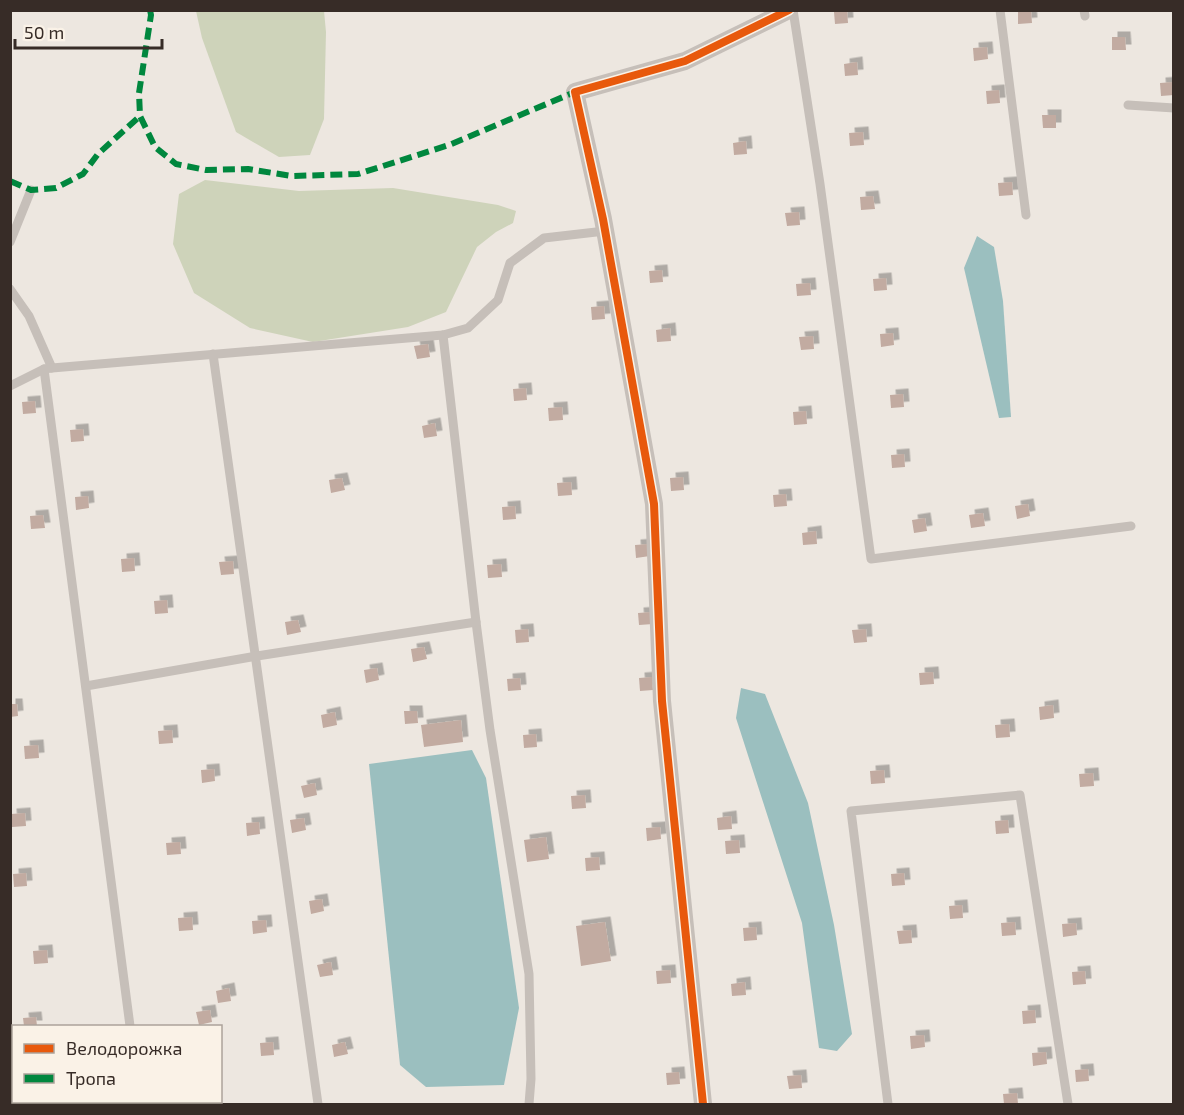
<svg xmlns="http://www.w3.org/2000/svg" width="1184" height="1115" font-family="'Exo 2',sans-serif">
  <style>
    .green { fill: #ced3ba }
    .water { fill: #9bbfbf }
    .building { fill: #c2aba1; filter: url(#shadow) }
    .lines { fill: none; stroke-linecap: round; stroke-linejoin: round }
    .service { stroke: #c6bfb9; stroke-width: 9 }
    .minor { stroke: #c6bfb9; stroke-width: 18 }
    .quiet { stroke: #00873e; stroke-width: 6; stroke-dasharray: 12 6; stroke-linecap: butt }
    .cycleway-casing { stroke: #faf2e7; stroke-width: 11 }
    .cycleway { stroke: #e8590c; stroke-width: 8 }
  </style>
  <defs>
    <filter id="shadow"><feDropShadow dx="5.5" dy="-5.5" stdDeviation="0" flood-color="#0004"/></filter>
  </defs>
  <rect width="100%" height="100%" fill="#ede7e0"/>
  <!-- green -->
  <g class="green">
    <path d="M196,11H324L326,32L324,119L310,155L279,157L236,132L202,38Z"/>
    <path d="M205,180L299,191L393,188L498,205L516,211L513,223L496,232L477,247L446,312L408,327L313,342L250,328L194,293L173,244L179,194Z"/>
  </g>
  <!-- water -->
  <g class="water">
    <path d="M977,236L994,247L1003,301L1011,417L999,418L964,268Z"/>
    <path d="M741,688L765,694L808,803L834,925L852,1034L837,1051L819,1048L802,923L736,718Z"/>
    <path d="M472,750L486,778L519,1008L504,1085L426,1087L400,1065L369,764Z"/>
  </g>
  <!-- building -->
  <g class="building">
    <path d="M847,10L848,23L835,24L834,12Z"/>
    <path d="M1018,11H1031L1032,23L1018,24Z"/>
    <path d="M1112,37H1125L1126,50H1112Z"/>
    <path d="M987,47L988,59L974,61L973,48Z"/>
    <path d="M857,62L858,75L845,76L844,64Z"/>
    <path d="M1174,82V95L1161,96L1160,83Z"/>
    <path d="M999,90L1000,103L987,104L986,91Z"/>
    <path d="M1042,115H1056V128H1043Z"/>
    <path d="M863,132L864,145L850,146L849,133Z"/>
    <path d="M746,141L747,154L734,155L733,143Z"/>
    <path d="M1012,182L1013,195L999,196L998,183Z"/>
    <path d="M873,196L875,209L861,210L860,197Z"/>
    <path d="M799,212L800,225L787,226L785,213Z"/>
    <path d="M662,270L663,282L650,283L649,271Z"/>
    <path d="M886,278L887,290L874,291L873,279Z"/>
    <path d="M810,283L811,295L797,296L796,284Z"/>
    <path d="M604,306L605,319L592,320L591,307Z"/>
    <path d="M670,328L671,341L657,342L656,330Z"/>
    <path d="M893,333L894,345L881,347L880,334Z"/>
    <path d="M813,336L814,349L801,350L799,337Z"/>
    <path d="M428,344L430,357L417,359L414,346Z"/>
    <path d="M526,388L527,400L514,401L513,389Z"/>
    <path d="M903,394L904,407L891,408L890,395Z"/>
    <path d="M35,401L36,413L23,414L22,402Z"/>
    <path d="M562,407L563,420L549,421L548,408Z"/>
    <path d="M806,411L807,424L794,425L793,412Z"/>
    <path d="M435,423L437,436L424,438L422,426Z"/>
    <path d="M83,429L84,441L71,442L70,430Z"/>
    <path d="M904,454L905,467L892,468L891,455Z"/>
    <path d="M683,477L684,490L671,491L670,478Z"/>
    <path d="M342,478L345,490L331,493L329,480Z"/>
    <path d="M571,482L572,495L558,496L557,483Z"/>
    <path d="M786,494L787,506L774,507L773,495Z"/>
    <path d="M88,496L89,508L76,510L75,497Z"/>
    <path d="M1028,504L1030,516L1017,519L1015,506Z"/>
    <path d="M515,506L516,519L503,520L502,507Z"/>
    <path d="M983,513L985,526L971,528L969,515Z"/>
    <path d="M43,515L45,528L31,529L30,516Z"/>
    <path d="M925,518L927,531L914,533L912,520Z"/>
    <path d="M816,531L817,544L803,545L802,533Z"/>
    <path d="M649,544L650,556L636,558L635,545Z"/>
    <path d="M134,558L135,571L122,572L121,559Z"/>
    <path d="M233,561L234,574L221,575L219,562Z"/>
    <path d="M501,564L502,577L488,578L487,565Z"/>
    <path d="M167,600L168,613L155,614L154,601Z"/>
    <path d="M652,612L653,624L639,625L638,613Z"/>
    <path d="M298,620L301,632L287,635L285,622Z"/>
    <path d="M528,629L529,642L516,643L515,630Z"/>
    <path d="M866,629L867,642L854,643L852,630Z"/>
    <path d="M424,647L427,659L413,662L411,649Z"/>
    <path d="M377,668L379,680L366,683L364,670Z"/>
    <path d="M933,672L934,684L920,685L919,673Z"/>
    <path d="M652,677L653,690L640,691L639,678Z"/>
    <path d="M520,678L521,690L508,691L507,679Z"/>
    <path d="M10,704H17L18,716L10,717Z"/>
    <path d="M1053,705L1054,718L1040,720L1039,707Z"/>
    <path d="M404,711H417L418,723L405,724Z"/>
    <path d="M335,712L337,725L323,728L321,715Z"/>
    <path d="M461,720L463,742L424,747L421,725Z"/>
    <path d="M1009,724L1010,737L996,738L995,725Z"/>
    <path d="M172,730L173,743L159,744L158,731Z"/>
    <path d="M536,734L537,747L524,748L523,735Z"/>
    <path d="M38,745L39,758L25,759L24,746Z"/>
    <path d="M214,769L215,781L202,783L201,770Z"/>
    <path d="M884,770L885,783L871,784L870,771Z"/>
    <path d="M1093,773L1094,786L1080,787L1079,774Z"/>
    <path d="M315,783L317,795L304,798L301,786Z"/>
    <path d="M585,795L586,808L572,809L571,796Z"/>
    <path d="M25,813L26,826L12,827L11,814Z"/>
    <path d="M731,816L732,829L718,830L717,818Z"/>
    <path d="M304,818L306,830L292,833L290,820Z"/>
    <path d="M1008,820L1009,833L996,834L995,821Z"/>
    <path d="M259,822L260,834L247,836L246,823Z"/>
    <path d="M660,827L661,839L647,841L646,828Z"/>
    <path d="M546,837L549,859L527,862L524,840Z"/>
    <path d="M739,840L740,853L726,854L725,841Z"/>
    <path d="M180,842L181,854L167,855L166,843Z"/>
    <path d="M599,857L600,870L586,871L585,858Z"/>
    <path d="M26,873L27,886L14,887L13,874Z"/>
    <path d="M904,873L905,885L892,886L891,874Z"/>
    <path d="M322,899L324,911L311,914L309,901Z"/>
    <path d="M962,905L963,918L950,919L949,906Z"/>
    <path d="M192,917L193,930L179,931L178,918Z"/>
    <path d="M266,920L267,932L253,934L252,921Z"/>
    <path d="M605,922L611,961L581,966L576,926Z"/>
    <path d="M1015,922L1016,935L1002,936L1001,923Z"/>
    <path d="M1076,923L1077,935L1063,937L1062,924Z"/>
    <path d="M756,927L757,940L744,941L743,928Z"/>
    <path d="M911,930L912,943L899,944L897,931Z"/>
    <path d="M47,950L48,963L34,964L33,951Z"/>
    <path d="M331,962L333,975L320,977L317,965Z"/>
    <path d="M670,970L671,983L657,984L656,971Z"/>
    <path d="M1085,971L1086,984L1073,985L1072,972Z"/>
    <path d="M745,982L746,995L732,996L731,984Z"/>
    <path d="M229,988L231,1001L218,1003L216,991Z"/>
    <path d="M210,1010L212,1022L199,1025L196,1012Z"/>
    <path d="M1035,1010L1036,1023L1023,1024L1022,1011Z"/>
    <path d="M36,1017L37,1026H24L23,1018Z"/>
    <path d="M924,1035L925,1047L911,1049L910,1036Z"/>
    <path d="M273,1042L274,1055L261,1056L260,1043Z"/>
    <path d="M345,1042L348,1054L334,1057L332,1045Z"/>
    <path d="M1046,1052L1047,1064L1033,1066L1032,1053Z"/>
    <path d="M1088,1069L1089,1081L1076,1082L1075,1070Z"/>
    <path d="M679,1072L680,1084L667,1085L666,1073Z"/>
    <path d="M801,1075L802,1088L789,1089L787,1076Z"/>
    <path d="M1017,1093L1018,1104H1004L1003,1094Z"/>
  </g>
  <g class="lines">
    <!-- service -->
    <g class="service">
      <path d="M793,10L820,184L871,559L1131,526"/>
      <path d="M1000,10L1026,215"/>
      <path d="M1084,10L1085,16"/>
      <path d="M1128,105L1174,108"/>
      <path d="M10,242L31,190"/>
      <path d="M10,289L29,316L52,368"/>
      <path d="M443,335L476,622L490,730L529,974L531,1079L529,1104"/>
      <path d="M213,354L318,1104"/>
      <path d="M44,369L130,1026"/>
      <path d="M10,386L44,369L52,368L443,335L468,328L498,300L510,263L544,238L605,231"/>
      <path d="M86,686L257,656L476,622"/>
      <path d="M10,1051L14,1083"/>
      <path d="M15,1102L16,1104"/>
      <path d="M140,1104H151"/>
      <path d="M888,1104L851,811L1020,795L1068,1104"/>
    </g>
    <!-- minor -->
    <path class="minor" d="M703,1104L662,701L654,504L603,219L575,92L685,61L789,10"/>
    <!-- quiet -->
    <g class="quiet">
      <path d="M150,10L151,15L139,93L140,116L155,147L176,164L206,170L248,169L292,176L358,174L449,145L575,92"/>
      <path d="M10,181L31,190L56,188L83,174L98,154L140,116"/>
    </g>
    <defs>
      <path id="cycleway" d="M703,1104L662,701L654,504L603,219L575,92L685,61L789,10"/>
    </defs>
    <!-- cycleway casing -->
    <use href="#cycleway" class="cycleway-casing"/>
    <!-- cycleway -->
    <use href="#cycleway" class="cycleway"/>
  </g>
  <!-- border -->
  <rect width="1184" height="1115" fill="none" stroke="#372c27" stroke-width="24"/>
  <!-- legend -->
  <rect x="12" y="1025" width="210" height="78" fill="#faf2e7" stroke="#aca39a" stroke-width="1.5"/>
  <rect x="24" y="1044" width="30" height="9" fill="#e8590c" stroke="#aca39a" stroke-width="1.5"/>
  <text x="66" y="1055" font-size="18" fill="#372c27">Велодорожка</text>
  <rect x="24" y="1074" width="30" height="9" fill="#00873e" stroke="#aca39a" stroke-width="1.5"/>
  <text x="66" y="1085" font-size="18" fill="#372c27">Тропа</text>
  <!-- scale -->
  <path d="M15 39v9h147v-9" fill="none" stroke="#372c27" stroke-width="3"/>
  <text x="24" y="39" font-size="18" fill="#372c27" stroke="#faf2e7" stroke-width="4.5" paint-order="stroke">50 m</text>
</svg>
